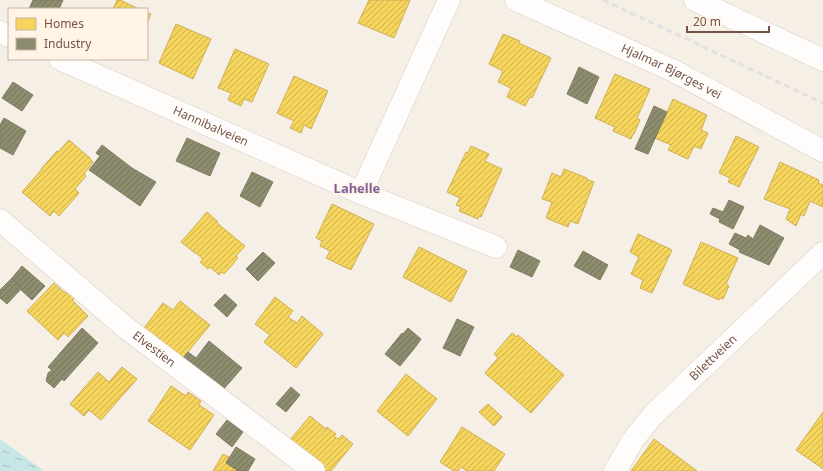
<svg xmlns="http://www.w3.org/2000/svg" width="823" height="471" font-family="'Noto Sans',sans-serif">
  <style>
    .water { fill: url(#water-ripples) }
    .homes { fill: url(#homes-hatch); stroke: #cfae55 }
    .industry { fill: url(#industry-hatch); stroke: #857b62 }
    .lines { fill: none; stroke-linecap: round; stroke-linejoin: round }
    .minor-casing { stroke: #d8ccc4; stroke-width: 23 }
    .tertiary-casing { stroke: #d8ccc4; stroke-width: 23 }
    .minor { stroke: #fefdfb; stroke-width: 22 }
    .tertiary { stroke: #fefdfb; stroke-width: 22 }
    .rail { stroke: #e3e0e3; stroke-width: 3; stroke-dasharray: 6 4; stroke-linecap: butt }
    .labels { text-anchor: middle; stroke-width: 4; stroke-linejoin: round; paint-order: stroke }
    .street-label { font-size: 12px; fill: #755346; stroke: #fff4e6 }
    .neighbourhood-label { font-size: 13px; font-weight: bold; fill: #826099; stroke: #fff4e6 }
  </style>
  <defs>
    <pattern id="water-ripples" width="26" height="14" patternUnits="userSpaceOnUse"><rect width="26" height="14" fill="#c7e7e7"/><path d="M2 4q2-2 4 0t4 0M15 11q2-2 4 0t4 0" fill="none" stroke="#a6bebd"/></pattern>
    <pattern id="homes-hatch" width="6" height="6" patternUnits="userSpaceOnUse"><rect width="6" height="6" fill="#f6d55c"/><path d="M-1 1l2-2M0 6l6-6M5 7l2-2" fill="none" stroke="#ccaf4e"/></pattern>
    <pattern id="industry-hatch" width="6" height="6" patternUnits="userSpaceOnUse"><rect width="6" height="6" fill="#8c8c6e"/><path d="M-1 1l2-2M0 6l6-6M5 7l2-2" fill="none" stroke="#77755c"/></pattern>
  </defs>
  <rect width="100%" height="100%" fill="#f6efe6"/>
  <!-- water -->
  <path class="water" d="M0,439L44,471H0Z"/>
  <!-- homes -->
  <g class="homes">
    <path d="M117,0H120L139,9H113Z"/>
    <path d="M369,0H410L394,38L358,23Z"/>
    <path d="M147,13L151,14L147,23Z"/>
    <path d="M176,24L211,39L193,79L159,63Z"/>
    <path d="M503,34L520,41L519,43L551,58L532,98L530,97L525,106L507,97L511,88L498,82L503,71L489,64Z"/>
    <path d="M235,49L269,64L252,102L244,99L241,106L228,100L231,93L218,88Z"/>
    <path d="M615,74L650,89L637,118L640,120L634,134H633L631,139L613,131L615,127L595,118Z"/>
    <path d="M294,76L328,91L311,129L304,125L301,133L290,128L294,121L277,113Z"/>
    <path d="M673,99L707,115L701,130L708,133L701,149L694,146L688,159L668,150L671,145L655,138Z"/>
    <path d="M736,136L759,147L739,187L728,182L730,178L719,173Z"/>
    <path d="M69,140L91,159H90L93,162L84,174L86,176L75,189L79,193L59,216L54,211L50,216L22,192L42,169H41L57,151L58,152Z"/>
    <path d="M471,146L489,154L485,161L502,169L481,217L479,216L478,219L459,211L461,207L456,205L460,198L447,192L466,152L468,153Z"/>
    <path d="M780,162L819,180L818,183L823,185V207L810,201L804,216L801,214L796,226L786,219L790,209L764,199Z"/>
    <path d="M564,169L587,178L586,179L594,182L578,224L570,221L568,227L546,218L552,202L542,199L552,173L561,177Z"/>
    <path d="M332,204L374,224L351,270L326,258L330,251L320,246L322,241L316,238Z"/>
    <path d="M207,212L218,222L217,223L245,246L236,256L238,258L234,262H235L224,274L222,272L219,275L210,267L208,269L200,262L203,259L196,253H195L181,242Z"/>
    <path d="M638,234L672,250L652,293L640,288L643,280L631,274L639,257L630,252Z"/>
    <path d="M701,242L738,258L726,284L729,286L723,299L720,298L719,300L683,284Z"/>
    <path d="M419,247L467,271L451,302L403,277Z"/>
    <path d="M54,283L65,293L67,290L75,298L72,300L88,316L68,337L64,333L58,340L27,311Z"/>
    <path d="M275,297L293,311L288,317L297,323L302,316L323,334L296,368L264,342L270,335L255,324Z"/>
    <path d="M180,301L210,325L182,359L144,328L163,303L173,310Z"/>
    <path d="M512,333L517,337L518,335L564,375L531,413L485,373L498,358L494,354Z"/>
    <path d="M122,367L137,379L101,420L89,410L84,416L70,404L98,372L109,382Z"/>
    <path d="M406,374L437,399L408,436L377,411Z"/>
    <path d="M171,386L186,396L188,392L201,401L199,405L214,415L190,450L148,421Z"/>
    <path d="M488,404L502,417L494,426L479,412Z"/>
    <path d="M823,412V469L796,450Z"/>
    <path d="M310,416L326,429L327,427L336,434L334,436L338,439L342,435L353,444L331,471H326L289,441Z"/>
    <path d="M462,427L505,454L494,471H467L461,467L458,471H454L440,462Z"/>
    <path d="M654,439L697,471H631Z"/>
    <path d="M223,454L229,457L226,463L237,470V471H213Z"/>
  </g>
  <!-- industry -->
  <g class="industry">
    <path d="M33,0H63L59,9H29Z"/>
    <path d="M579,67L599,77L587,104L567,94Z"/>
    <path d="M13,82L33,95L22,111L2,98Z"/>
    <path d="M654,106L667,112L648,154L635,149Z"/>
    <path d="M4,118L26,131L13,155L0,148V125Z"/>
    <path d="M187,138L220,153L210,176L176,161Z"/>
    <path d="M102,145L132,168L156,182L140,206L89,170L100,156L96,153Z"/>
    <path d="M252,172L273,182L260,207L240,196Z"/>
    <path d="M729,200L744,207L733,229L719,222L720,219L710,214L713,208L723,212Z"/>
    <path d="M760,225L784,238L769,265L739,252L740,250L729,244L735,233L746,238L748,235L753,239Z"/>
    <path d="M518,250L540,261L532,277L510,267Z"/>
    <path d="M583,251L608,265L600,280L574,266Z"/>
    <path d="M263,252L275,263L258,281L246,269Z"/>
    <path d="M22,266L45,286L32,300L20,289L22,288L12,278Z"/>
    <path d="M12,278L22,288L7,304L0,298V290Z"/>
    <path d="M225,294L237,305L227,317L214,305Z"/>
    <path d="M457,319L474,327L460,356L443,348Z"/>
    <path d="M82,328L98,343L64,381L62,379L54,388L46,381L48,373L52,370L48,367Z"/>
    <path d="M408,328L421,339L417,345L400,366L385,354L402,333L403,334Z"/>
    <path d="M209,341L242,368L222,391L182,359L188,352L196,358Z"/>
    <path d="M291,387L300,395L286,412L276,404Z"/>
    <path d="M227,420L243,432L232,447L216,434Z"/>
    <path d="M236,447L255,459L248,471H237V470L226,463Z"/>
  </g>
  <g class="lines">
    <defs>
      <g id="minor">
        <path id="s1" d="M516,0L672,70L823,151"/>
        <path d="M0,32L9,36"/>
        <path id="s2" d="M60,59L361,193L496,247"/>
        <path d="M361,193L449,0"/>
        <path id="s3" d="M0,220L125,327L314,471"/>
        <path id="s4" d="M615,471L633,440L653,415L823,253"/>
      </g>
      <path id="tertiary" d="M695,0L823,60"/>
    </defs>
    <!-- minor casing -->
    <use href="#minor" class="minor-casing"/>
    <!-- tertiary casing -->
    <use href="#tertiary" class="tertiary-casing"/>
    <!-- minor -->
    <use href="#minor" class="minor"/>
    <!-- tertiary -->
    <use href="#tertiary" class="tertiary"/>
    <!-- rail -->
    <path class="rail" d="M603,0L823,103"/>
  </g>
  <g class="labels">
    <!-- street labels -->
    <g class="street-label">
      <text dy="4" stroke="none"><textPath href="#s1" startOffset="171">Hjalmar Bjørges vei</textPath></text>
      <text dy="4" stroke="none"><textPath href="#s2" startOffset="165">Hannibalveien</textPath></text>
      <text dy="4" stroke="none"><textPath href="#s3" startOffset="201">Elvestien</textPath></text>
      <text dy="4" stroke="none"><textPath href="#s4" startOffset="151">Bilettveien</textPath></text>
    </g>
    <!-- neighbourhood labels -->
    <g class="neighbourhood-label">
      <text x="357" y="193">Lahelle</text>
    </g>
  </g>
  <!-- legend -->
  <rect x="8" y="8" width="140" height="52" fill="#fff4e6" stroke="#c8b4a6"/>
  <rect x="16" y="18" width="20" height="12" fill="#f6d55c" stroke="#c8b4a6"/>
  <text x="44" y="28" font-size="12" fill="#755346">Homes</text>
  <rect x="16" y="38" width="20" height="12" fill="#8c8c6e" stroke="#c8b4a6"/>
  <text x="44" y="48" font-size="12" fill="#755346">Industry</text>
  <!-- scale -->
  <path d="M687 26v6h82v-6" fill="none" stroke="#755346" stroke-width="2"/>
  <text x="693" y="26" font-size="12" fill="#755346" stroke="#fff4e6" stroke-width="3" paint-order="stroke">20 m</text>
</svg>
